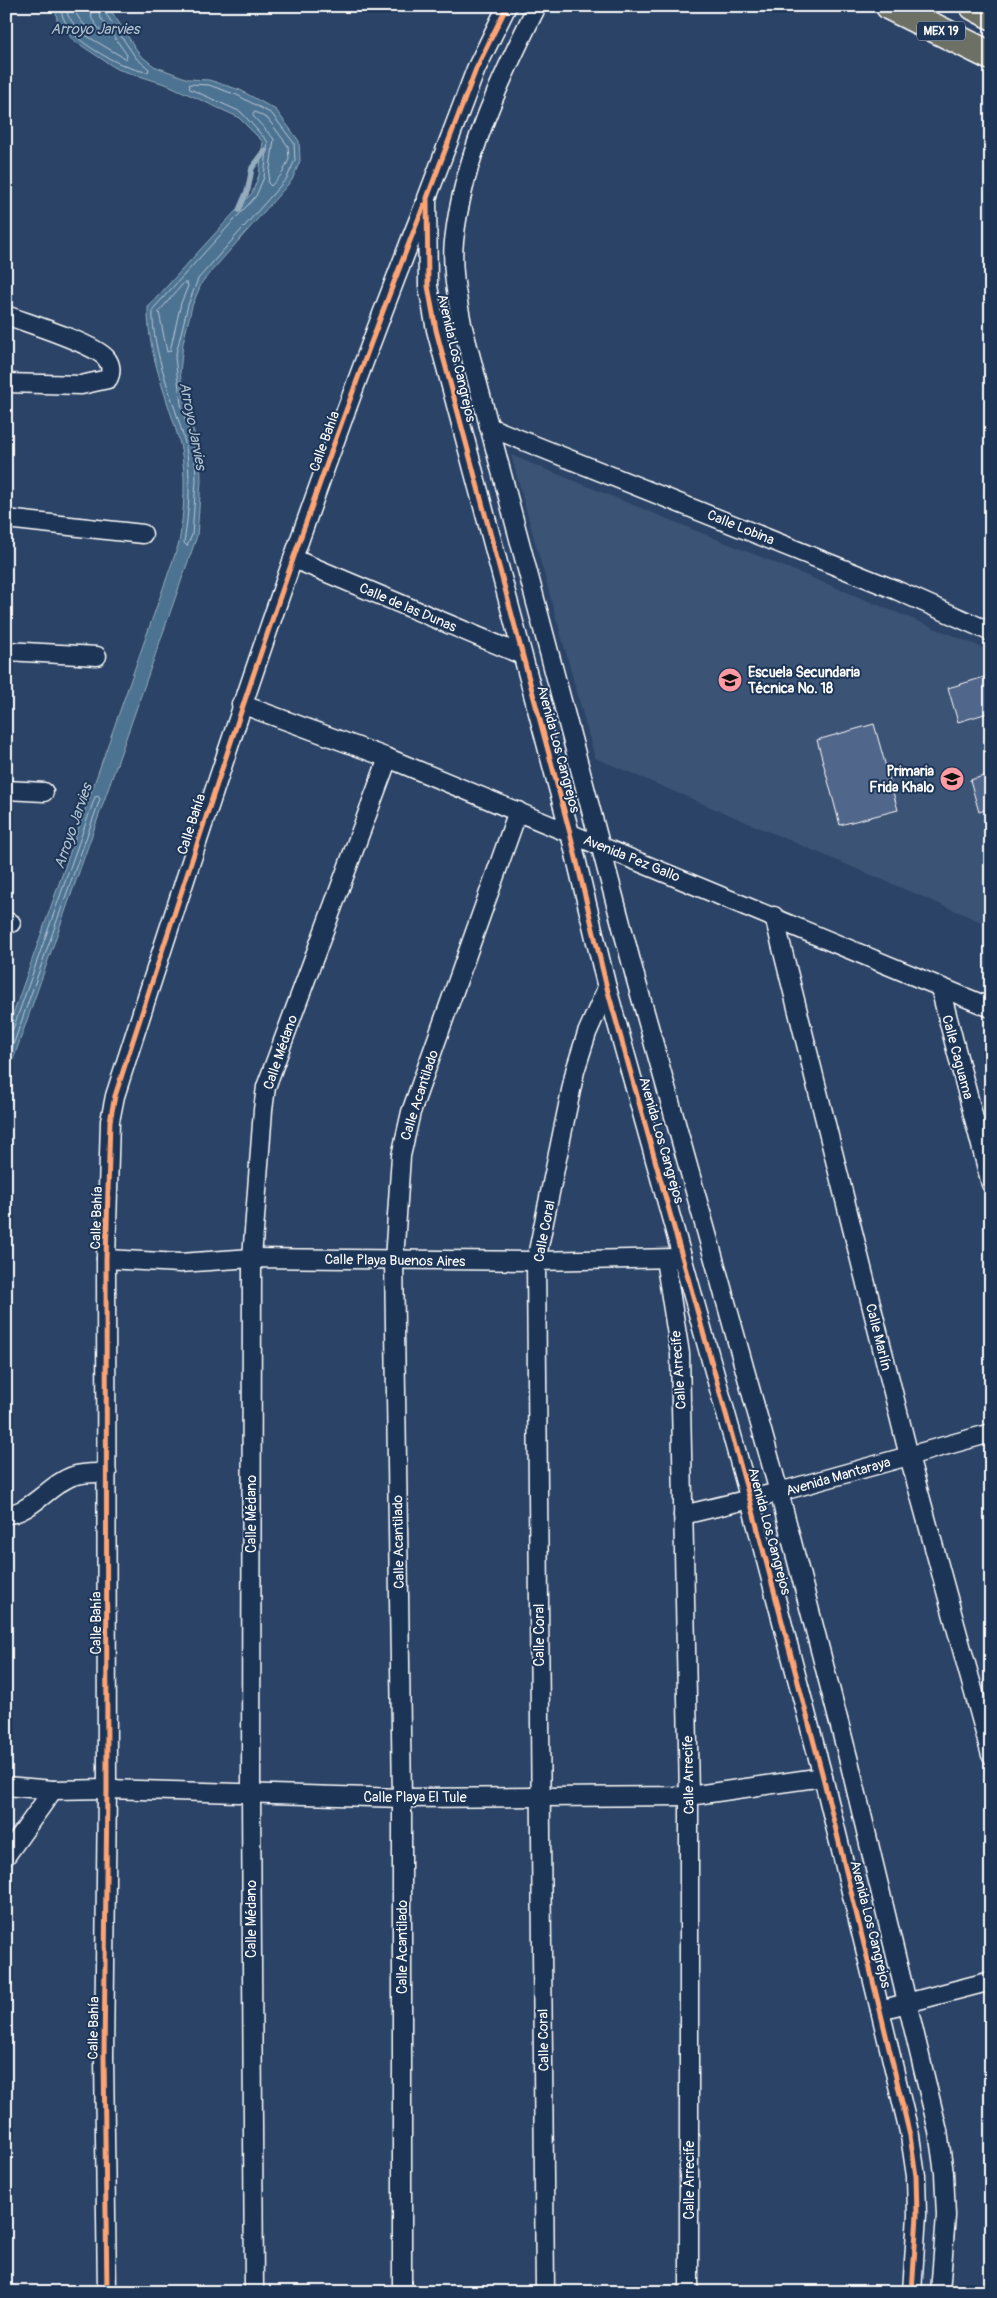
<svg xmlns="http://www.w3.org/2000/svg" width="997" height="2298" font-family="Pangolin,sans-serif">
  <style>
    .built { fill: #3a5274 }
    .water { fill: #4e7393; stroke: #95abbe }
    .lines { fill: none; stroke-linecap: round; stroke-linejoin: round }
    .shore { stroke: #b8c7d4; stroke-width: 1 }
    .stream { stroke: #95abbe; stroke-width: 5.5 }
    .building { fill: #51668b; stroke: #fff }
    .street-casing { stroke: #fff; stroke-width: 21 }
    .highway-casing { stroke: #fff; stroke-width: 31 }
    .street { stroke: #1d3557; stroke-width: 18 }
    .highway { stroke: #6c7065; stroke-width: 28 }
    .cycleway-casing { stroke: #1d3557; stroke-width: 8 }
    .cycleway { stroke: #fda474; stroke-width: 5 }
    .labels { text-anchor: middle; stroke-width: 4; stroke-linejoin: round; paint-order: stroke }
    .shield { fill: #1d3557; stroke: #bbc2cd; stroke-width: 1 }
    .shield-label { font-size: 12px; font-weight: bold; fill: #fff }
    .street-label { font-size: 14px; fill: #fff; stroke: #1d3557 }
    .poi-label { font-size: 14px; font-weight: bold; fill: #fff; stroke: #1d3557; text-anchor: start }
    .water-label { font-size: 15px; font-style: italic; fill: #afc0ce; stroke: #1d3557 }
  </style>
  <rect width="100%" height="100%" fill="#2b4366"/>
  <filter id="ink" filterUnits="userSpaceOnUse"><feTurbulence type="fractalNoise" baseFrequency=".02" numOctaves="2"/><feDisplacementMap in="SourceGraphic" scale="10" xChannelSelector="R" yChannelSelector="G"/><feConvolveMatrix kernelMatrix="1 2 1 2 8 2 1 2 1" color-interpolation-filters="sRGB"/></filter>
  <g filter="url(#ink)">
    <!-- built -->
    <path class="built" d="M511,455L991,651V926L595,758Z"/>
    <!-- water -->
    <path class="water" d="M55,6H108L140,55L154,66L188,79L209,80L240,90L276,110L299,141L300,161L292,180L202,282L192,306L183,343L180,373L185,403L200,452L201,481L197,536L6,1080V1034L179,543C184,511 187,476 180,444C168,399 147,354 148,307L252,193L259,175L263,142L238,117L168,85L117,69L73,40L57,20Z"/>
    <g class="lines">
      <!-- shore -->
      <g class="shore">
        <path d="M60,6C62,18 67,28 76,36C90,50 129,71 148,72L149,69L136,58L106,14L103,6"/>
        <path d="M67,6L68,16L80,32L126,59L127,55L100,17L97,6"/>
        <path d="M74,6C76,19 87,29 98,33L100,30L92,19L90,6"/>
        <path d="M190,84L209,85L237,95L272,114L294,143L295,160L287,178L198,279L188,305L175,358L181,404L195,453L196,481L192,535L187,546L184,543C189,511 192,475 185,443C175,402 151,352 153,309L256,196L264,177L268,142L241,112L190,89Z"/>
        <path d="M255,112L268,119L288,146L289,159L282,174L271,186L268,183L274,139L253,116Z"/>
        <path d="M184,283H187L188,286L181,303L170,351L167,352L159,312Z"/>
        <path d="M6,1032L13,1029L95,797L98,796L100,799L6,1065"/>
      </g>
      <!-- stream -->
      <path class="stream" d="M239,210L248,189L252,168L265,151"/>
    </g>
    <!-- building -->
    <g class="building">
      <path d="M991,675V712L958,722L948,688Z"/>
      <path d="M874,724L898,810L840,825L817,740Z"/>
      <path d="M991,774V808L979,812L970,780Z"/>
    </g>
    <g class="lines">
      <defs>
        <g id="street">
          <path d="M507,6L476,69L427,198L428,286L436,330L570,833L607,988L750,1500L823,1777L880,2010L910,2136L916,2176L917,2215L912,2292"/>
          <path d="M537,6C500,80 463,158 454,241C451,269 457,297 462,324L636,980L779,1492L850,1765L938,2131L944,2173L946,2216L940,2292"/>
          <path d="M6,315C27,323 93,343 106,358C111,364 112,372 108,379L81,385L6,383"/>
          <path d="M489,427L896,590L991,632"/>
          <path d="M6,519L143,534"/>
          <path d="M294,559L522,655"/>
          <path d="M6,651L97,656"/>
          <path d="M241,704L388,758L991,1008"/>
          <path d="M6,790L44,792"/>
          <path d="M774,916L909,1456L991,1755"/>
          <path d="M6,923H11"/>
          <path d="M940,988L991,1184"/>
          <path d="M106,1259L180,1263L252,1258L536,1261L676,1258"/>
          <path d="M665,1259L680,1354L689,1796V2292"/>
          <path d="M6,1514C29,1515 51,1483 73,1476C84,1472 96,1473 107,1473"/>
          <path d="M683,1515L779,1492L991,1433"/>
          <path d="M6,1786L53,1790L107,1789L402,1798L689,1796L823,1777"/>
          <path d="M6,1856L53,1790"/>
          <path d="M880,2010L991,1981"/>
          <path d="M107,2292L104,2057L107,1789L106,1259L110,1121L115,1096C211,797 308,498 424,206"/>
          <path d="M254,2292L251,1794L252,1258L263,1110L266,1087L388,758"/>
          <path d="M402,2292V1798L394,1260L401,1156L411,1112L518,811"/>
          <path d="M545,2292L536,1261L575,1071L587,1033L607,988"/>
        </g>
        <g id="highway">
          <path d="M890,6L991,56"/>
          <path d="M974,6L991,15"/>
        </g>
      </defs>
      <!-- street casing -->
      <use href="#street" class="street-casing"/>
      <!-- highway casing -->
      <use href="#highway" class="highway-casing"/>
      <!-- street -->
      <use href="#street" class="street"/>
      <!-- highway -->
      <use href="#highway" class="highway"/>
      <defs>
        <g id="cycleway">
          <path d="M507,6L476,69L427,198L428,286L436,330L570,833L607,988L750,1500L823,1777L880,2010L910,2136L916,2176L917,2215L912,2292"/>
          <path d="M107,2292L104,2057L107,1789L106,1259L110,1121L115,1096C212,797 308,498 424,205"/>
        </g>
      </defs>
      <!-- cycleway casing -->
      <use href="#cycleway" class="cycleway-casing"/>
      <!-- cycleway -->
      <use href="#cycleway" class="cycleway"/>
    </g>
  </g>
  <!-- icons -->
  <defs>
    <symbol id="school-disc" viewBox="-11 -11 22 22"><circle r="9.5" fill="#ff9aa2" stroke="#1d3557"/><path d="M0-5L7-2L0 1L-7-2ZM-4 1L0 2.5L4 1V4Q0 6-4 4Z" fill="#111"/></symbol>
  </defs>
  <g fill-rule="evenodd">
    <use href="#school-disc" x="716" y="666" width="28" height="28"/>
    <use href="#school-disc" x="938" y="765" width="28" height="28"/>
  </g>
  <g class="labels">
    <!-- shield labels -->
    <rect class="shield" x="917" y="21.5" width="48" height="19" rx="4"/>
    <g class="shield-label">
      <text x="941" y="35">MEX 19</text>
    </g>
    <!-- street labels -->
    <g class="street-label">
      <text transform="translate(457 358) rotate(77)" y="5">Avenida Los Cangrejos</text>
      <text transform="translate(324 441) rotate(-70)" y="5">Calle Bahía</text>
      <text transform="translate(741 527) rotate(22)" y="5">Calle Lobina</text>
      <text transform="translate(408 607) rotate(23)" y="5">Calle de las Dunas</text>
      <text transform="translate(559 749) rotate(75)" y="5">Avenida Los Cangrejos</text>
      <text transform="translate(191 824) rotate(-72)" y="5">Calle Bahía</text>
      <text transform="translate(632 858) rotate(22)" y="5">Avenida Pez Gallo</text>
      <text transform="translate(280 1052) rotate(-71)" y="5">Calle Médano</text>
      <text transform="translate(958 1057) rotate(75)" y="5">Calle Caguama</text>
      <text transform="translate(419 1095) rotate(-72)" y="5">Calle Acantilado</text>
      <text transform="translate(662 1140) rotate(74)" y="5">Avenida Los Cangrejos</text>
      <text transform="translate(96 1218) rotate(-88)" y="5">Calle Bahía</text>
      <text transform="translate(544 1231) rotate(-79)" y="5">Calle Coral</text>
      <text transform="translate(395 1260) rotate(1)" y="5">Calle Playa Buenos Aires</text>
      <text transform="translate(879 1337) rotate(76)" y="5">Calle Marlín</text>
      <text transform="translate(678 1370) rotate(-94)" y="5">Calle Arrecife</text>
      <text transform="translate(838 1476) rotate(-16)" y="5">Avenida Mantaraya</text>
      <text transform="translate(251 1514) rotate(-90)" y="5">Calle Médano</text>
      <text transform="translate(770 1531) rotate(75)" y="5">Avenida Los Cangrejos</text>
      <text transform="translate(398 1542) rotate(-91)" y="5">Calle Acantilado</text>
      <text transform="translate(96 1623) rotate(-90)" y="5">Calle Bahía</text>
      <text transform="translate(539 1635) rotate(-90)" y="5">Calle Coral</text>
      <text transform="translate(688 1775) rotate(-91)" y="5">Calle Arrecife</text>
      <text x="415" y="1802">Calle Playa El Tule</text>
      <text transform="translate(251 1919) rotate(-90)" y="5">Calle Médano</text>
      <text transform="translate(871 1924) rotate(76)" y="5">Avenida Los Cangrejos</text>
      <text transform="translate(402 1947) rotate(-90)" y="5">Calle Acantilado</text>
      <text transform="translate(93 2028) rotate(-89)" y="5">Calle Bahía</text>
      <text transform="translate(543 2040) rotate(-91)" y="5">Calle Coral</text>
      <text transform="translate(689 2180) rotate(-90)" y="5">Calle Arrecife</text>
    </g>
    <!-- poi labels -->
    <g class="poi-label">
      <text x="748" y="677">Escuela Secundaria<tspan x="748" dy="16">Técnica No. 18</tspan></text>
      <text x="934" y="776" text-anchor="end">Primaria<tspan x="934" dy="16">Frida Khalo</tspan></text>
    </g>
    <!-- water labels -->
    <g class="water-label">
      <text x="95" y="34">Arroyo Jarvies</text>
      <text transform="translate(193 426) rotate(79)" y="5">Arroyo Jarvies</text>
      <text transform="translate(73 826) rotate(-71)" y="5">Arroyo Jarvies</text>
    </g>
  </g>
  <!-- margin -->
  <rect width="997" height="2298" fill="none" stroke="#1d3557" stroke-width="25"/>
  <rect x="12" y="12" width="972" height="2273" fill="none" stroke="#fff" stroke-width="2" filter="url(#ink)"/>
</svg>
